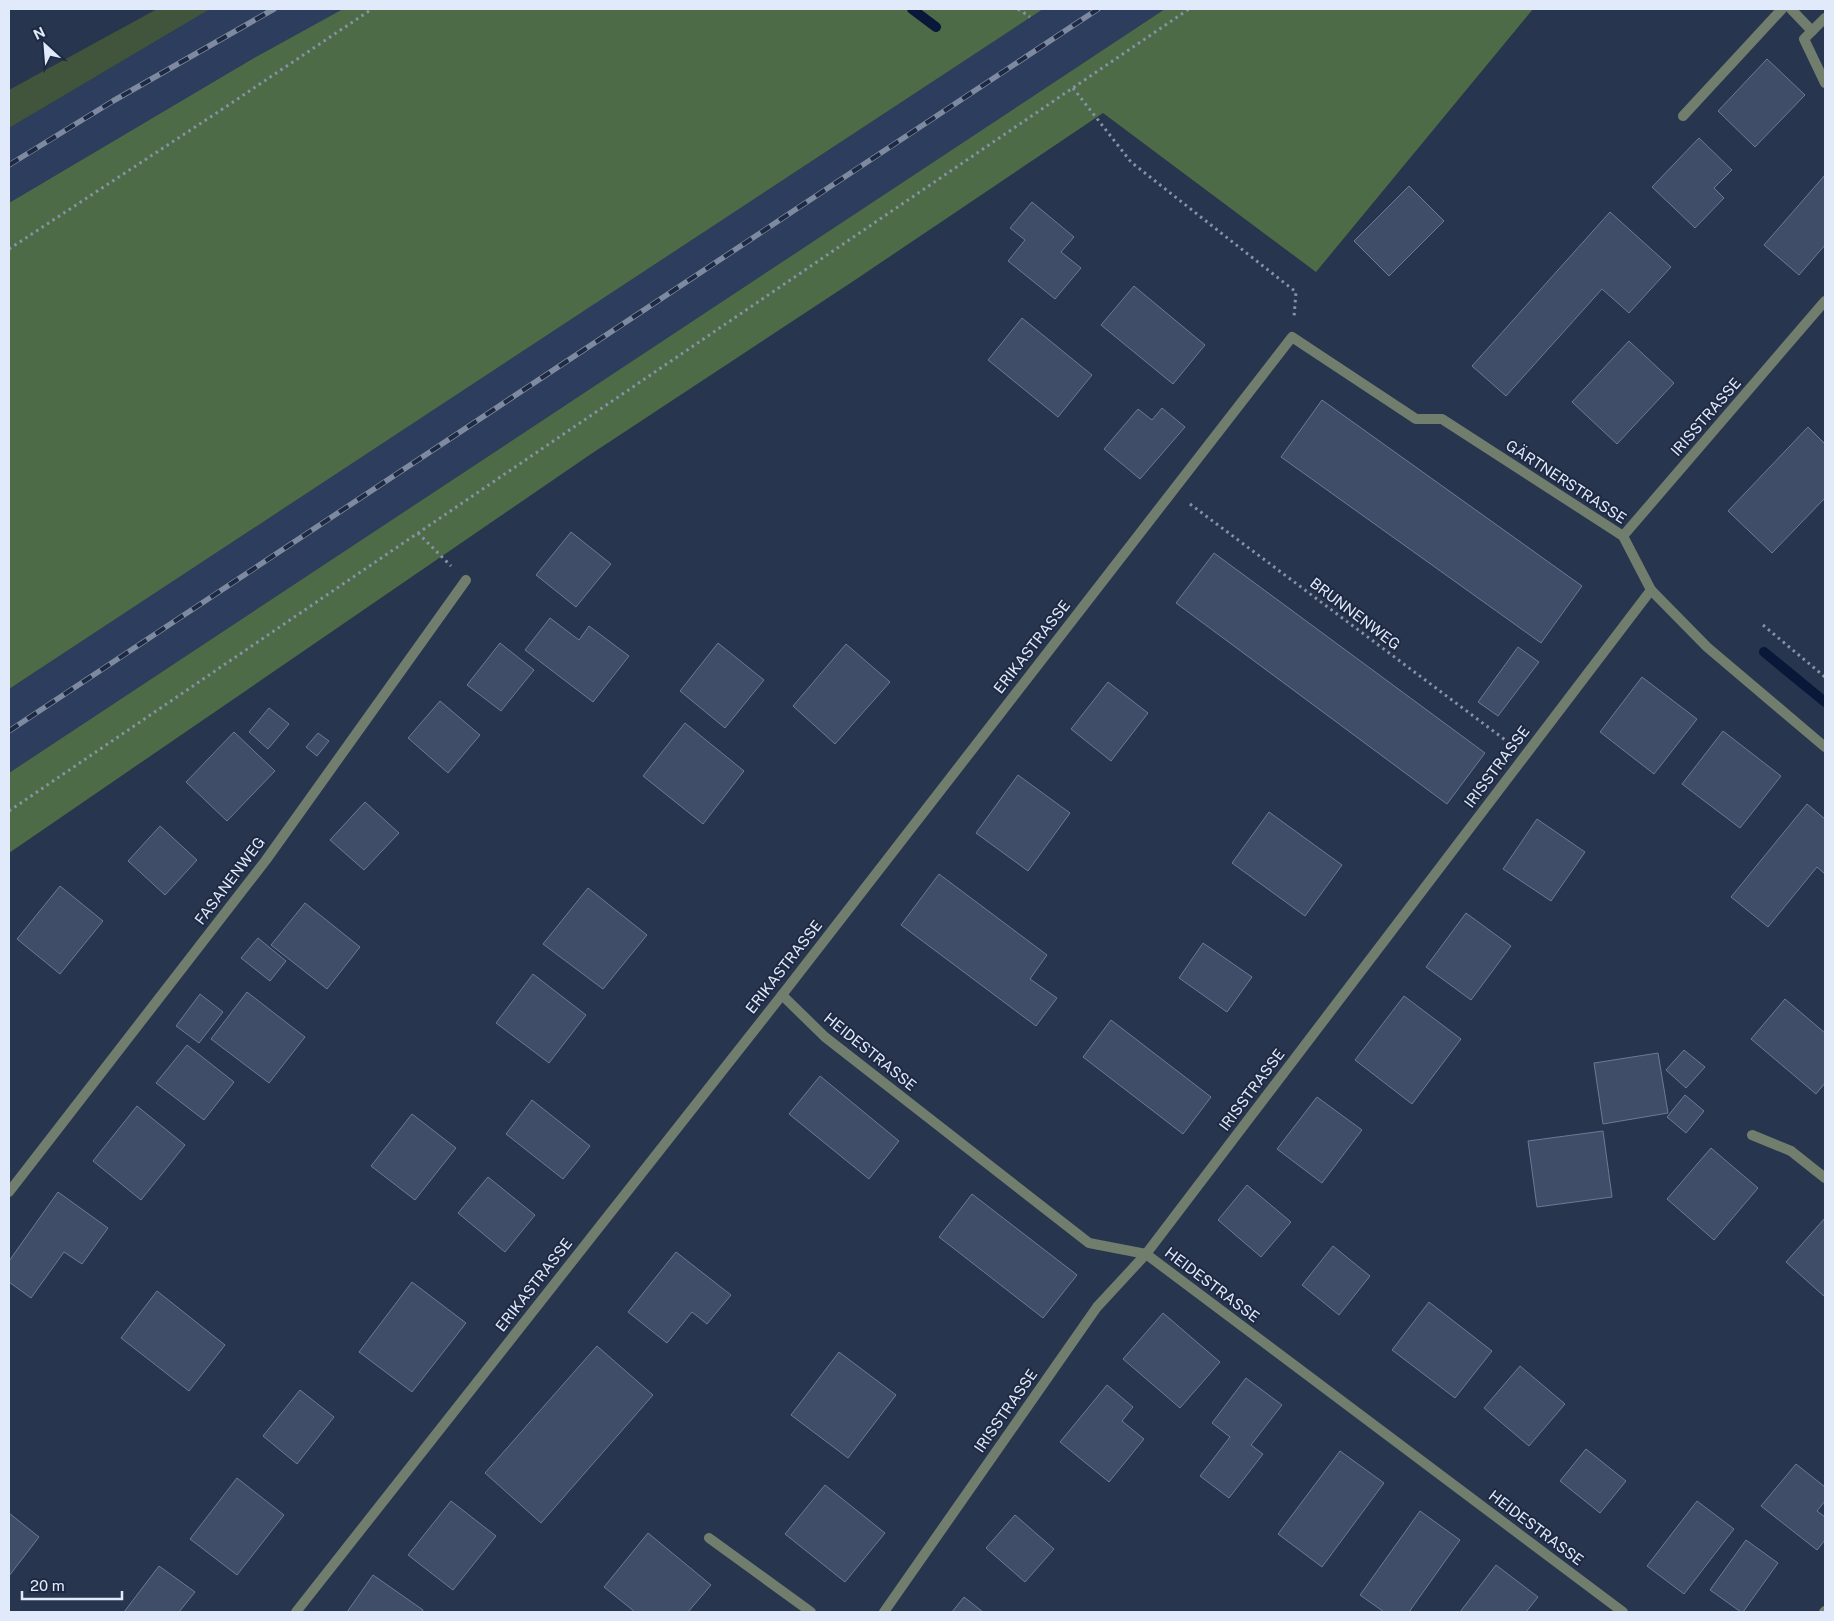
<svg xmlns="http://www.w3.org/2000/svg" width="1834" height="1621" font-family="'Public Sans',sans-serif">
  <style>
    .built { fill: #2d3d5d }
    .green { fill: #41553c }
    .forest { fill: #4e6b47 }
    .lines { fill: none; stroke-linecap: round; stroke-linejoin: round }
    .stream { stroke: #091838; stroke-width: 10 }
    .building { fill: #3f4d68; stroke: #6b7a97 }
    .path { stroke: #8792a7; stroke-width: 3; stroke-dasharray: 2.5 4; stroke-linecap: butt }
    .lane { stroke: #717e6d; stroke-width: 10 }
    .street { stroke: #717e6d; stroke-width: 10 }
    .rail-casing { stroke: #7e8a9f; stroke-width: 5.5 }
    .rail { stroke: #1e2a43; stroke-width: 4; stroke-dasharray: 11; stroke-linecap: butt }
    .labels { text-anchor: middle; stroke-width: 4; stroke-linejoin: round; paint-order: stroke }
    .street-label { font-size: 15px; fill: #e1eafa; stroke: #1e2a43 }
  </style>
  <rect width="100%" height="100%" fill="#27354e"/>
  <!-- built -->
  <g class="built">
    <path d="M210,9H343L254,58L9,203V128Z"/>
    <path d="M1043,9H1165L9,773V689Z"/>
  </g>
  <!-- green -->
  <path class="green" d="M157,9H210L9,128V90Z"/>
  <!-- forest -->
  <g class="forest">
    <path d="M343,9H1043L9,689V203L254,58Z"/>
    <path d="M1165,9H1533L1316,272L1103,113L852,282L591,454L9,853V773Z"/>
  </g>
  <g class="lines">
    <!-- stream -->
    <g class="stream">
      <path d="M912,9L936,27"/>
      <path d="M1764,652L1825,702"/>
    </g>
  </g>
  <!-- building -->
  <g class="building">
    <path d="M1767,59L1805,95L1755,147L1718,111Z"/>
    <path d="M1699,138L1732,170L1714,188L1724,198L1695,228L1652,187Z"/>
    <path d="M1825,175V245L1799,275L1764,245Z"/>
    <path d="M1409,186L1444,221L1389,276L1354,241Z"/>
    <path d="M1032,202L1074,237L1061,252L1081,268L1055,299L1008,261L1025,240L1010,228Z"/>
    <path d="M1610,212L1671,267L1629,313L1602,289L1506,396L1472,366Z"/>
    <path d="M1134,286L1205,345L1173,384L1101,325Z"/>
    <path d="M1022,318L1092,375L1058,417L988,360Z"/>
    <path d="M1629,341L1674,383L1617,444L1572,402Z"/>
    <path d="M1322,400L1582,586L1541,643L1281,457Z"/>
    <path d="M1162,408L1185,427L1140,479L1104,449L1138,409L1152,420Z"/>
    <path d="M1808,427L1825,444V498L1772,553L1728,511Z"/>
    <path d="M571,532L611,564L576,607L536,575Z"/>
    <path d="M1214,553L1485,753L1447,804L1176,603Z"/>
    <path d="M550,618L579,640L589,626L629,656L593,702L525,650Z"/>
    <path d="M500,643L534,670L501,711L467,685Z"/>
    <path d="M718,643L764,680L725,728L680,691Z"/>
    <path d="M846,644L890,682L835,744L793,706Z"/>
    <path d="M1518,647L1539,662L1498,716L1478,702Z"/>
    <path d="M1642,677L1697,719L1654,774L1600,732Z"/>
    <path d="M1108,682L1148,713L1111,761L1071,729Z"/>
    <path d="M440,701L480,735L448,773L408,738Z"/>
    <path d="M269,708L289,724L268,749L249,732Z"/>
    <path d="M685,723L744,771L703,824L643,776Z"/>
    <path d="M1723,731L1781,776L1740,828L1682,784Z"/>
    <path d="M234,732L275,771L227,821L186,782Z"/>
    <path d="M318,733L329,741L317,756L306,747Z"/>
    <path d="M1018,775L1070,813L1028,871L976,833Z"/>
    <path d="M365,802L399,833L364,870L330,840Z"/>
    <path d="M1807,804L1825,819V874L1817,867L1768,927L1731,897Z"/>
    <path d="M1269,812L1342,865L1305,916L1232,863Z"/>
    <path d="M1537,819L1585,852L1551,901L1503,869Z"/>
    <path d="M160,826L197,860L165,895L128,861Z"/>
    <path d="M939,874L1047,955L1030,979L1057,998L1036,1026L901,925Z"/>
    <path d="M60,886L103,921L60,974L17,939Z"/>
    <path d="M588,888L647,935L603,989L543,944Z"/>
    <path d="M305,903L360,947L327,989L271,945Z"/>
    <path d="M1466,913L1511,946L1471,1000L1426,967Z"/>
    <path d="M258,938L286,961L270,981L241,958Z"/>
    <path d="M1203,943L1252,977L1227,1012L1179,978Z"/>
    <path d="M533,974L586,1015L549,1063L496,1023Z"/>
    <path d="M247,992L305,1037L269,1083L211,1039Z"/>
    <path d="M200,994L223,1012L199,1043L176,1026Z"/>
    <path d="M1404,996L1461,1039L1412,1104L1355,1060Z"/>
    <path d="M1785,999L1825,1033V1083L1816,1094L1751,1039Z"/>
    <path d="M1111,1020L1211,1097L1183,1134L1083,1057Z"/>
    <path d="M187,1045L234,1082L204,1120L156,1083Z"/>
    <path d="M1684,1050L1705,1067L1686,1088L1666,1070Z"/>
    <path d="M1658,1053L1668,1113L1603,1124L1594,1063Z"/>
    <path d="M820,1076L899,1141L869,1179L789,1114Z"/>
    <path d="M1685,1095L1704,1111L1686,1133L1667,1117Z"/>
    <path d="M1317,1097L1362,1130L1322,1183L1277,1149Z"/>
    <path d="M532,1100L590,1146L563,1179L506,1134Z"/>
    <path d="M137,1106L185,1145L141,1200L93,1161Z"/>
    <path d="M412,1114L456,1148L415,1200L371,1166Z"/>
    <path d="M1603,1131L1612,1197L1537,1207L1528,1141Z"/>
    <path d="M1711,1148L1758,1188L1714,1240L1667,1199Z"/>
    <path d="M488,1177L535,1215L505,1252L458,1213Z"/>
    <path d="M1247,1185L1291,1222L1261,1257L1218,1220Z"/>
    <path d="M58,1192L108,1228L82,1264L64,1252L31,1298L9,1282V1261Z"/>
    <path d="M972,1194L1077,1275L1043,1318L939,1237Z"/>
    <path d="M1825,1218V1297L1786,1262Z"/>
    <path d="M1333,1246L1370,1276L1339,1315L1302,1285Z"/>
    <path d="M676,1252L731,1295L707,1324L692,1312L667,1343L628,1312Z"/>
    <path d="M412,1282L466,1323L412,1392L359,1352Z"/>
    <path d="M157,1291L225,1345L189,1391L121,1338Z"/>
    <path d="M1429,1302L1492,1351L1455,1398L1392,1350Z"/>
    <path d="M1163,1313L1220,1362L1180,1408L1123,1359Z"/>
    <path d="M597,1346L653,1395L541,1523L485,1473Z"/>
    <path d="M839,1352L896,1395L848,1458L791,1415Z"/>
    <path d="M1520,1366L1565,1404L1529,1446L1484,1408Z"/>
    <path d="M1246,1378L1282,1405L1251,1445L1263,1454L1229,1498L1200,1476L1230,1437L1212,1423Z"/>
    <path d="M1107,1385L1133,1407L1122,1421L1144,1439L1109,1482L1060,1442Z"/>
    <path d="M300,1390L334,1417L297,1464L263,1436Z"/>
    <path d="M1586,1449L1626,1481L1600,1513L1560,1481Z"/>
    <path d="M1340,1451L1384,1483L1322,1567L1278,1534Z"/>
    <path d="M1796,1464L1825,1487V1501L1817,1511L1825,1517V1540L1817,1550L1761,1506Z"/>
    <path d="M237,1478L284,1515L237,1575L190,1539Z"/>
    <path d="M825,1485L885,1533L845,1582L785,1534Z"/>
    <path d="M451,1501L496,1536L453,1590L408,1555Z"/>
    <path d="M1697,1501L1734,1529L1684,1594L1647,1566Z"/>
    <path d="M1420,1511L1460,1540L1409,1612H1384L1360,1595Z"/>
    <path d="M9,1513L39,1537L9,1576Z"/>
    <path d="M1015,1515L1054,1549L1025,1582L986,1548Z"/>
    <path d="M648,1533L711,1585L688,1612H635L604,1587Z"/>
    <path d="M1746,1540L1778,1563L1743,1612H1741L1710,1590Z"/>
    <path d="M1496,1565L1538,1597L1526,1612H1460Z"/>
    <path d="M159,1566L195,1592L179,1612H124Z"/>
    <path d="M373,1575L423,1610L422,1612H347Z"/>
    <path d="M964,1597L983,1612H952Z"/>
  </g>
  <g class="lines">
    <!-- path -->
    <g class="path">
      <path d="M1018,9L1030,17"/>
      <path d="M1073,88L1131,162L1296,292L1294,317"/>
      <path d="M9,249L218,112L372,9"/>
      <path d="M1190,504L1508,742"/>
      <path d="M418,533L451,566"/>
      <path d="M1763,625L1825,677"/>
      <path d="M9,811L1189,9"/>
    </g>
    <!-- lane -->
    <g class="lane">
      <path d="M1791,9L1812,31"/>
      <path d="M1683,116L1782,9"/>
      <path d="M709,1538L811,1612"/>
    </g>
    <!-- street -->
    <g class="street">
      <path d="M1825,18L1804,39L1825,83"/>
      <path d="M1623,536L1825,301"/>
      <path d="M782,995L825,1037L1089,1243L1146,1254L1623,1612"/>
      <path d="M1752,1135L1791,1151L1825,1178"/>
      <path d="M9,1192L266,860L466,580"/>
      <path d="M296,1612L782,995L1292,337L1416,419H1442L1623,536L1651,590L1707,647L1825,747"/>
      <path d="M884,1612L1097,1307L1146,1254L1651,590"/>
      <path d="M1824,1612L1825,1611"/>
    </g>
    <defs>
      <g id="rail">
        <path d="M9,165L113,101L274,9"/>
        <path d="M9,731L1098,9"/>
      </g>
    </defs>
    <!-- rail casing -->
    <use href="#rail" class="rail-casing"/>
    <!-- rail -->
    <use href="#rail" class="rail"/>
  </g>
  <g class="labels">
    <!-- street labels -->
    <g class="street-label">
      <text transform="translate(1706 417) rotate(-49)" y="5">IRISSTRASSE</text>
      <text transform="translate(1566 482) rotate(33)" y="5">GÄRTNERSTRASSE</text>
      <text transform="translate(1355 614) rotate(37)" y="5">BRUNNENWEG</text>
      <text transform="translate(1032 647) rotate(-52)" y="5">ERIKASTRASSE</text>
      <text transform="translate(1497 767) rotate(-53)" y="5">IRISSTRASSE</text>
      <text transform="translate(230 881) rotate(-53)" y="5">FASANENWEG</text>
      <text transform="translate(784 967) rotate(-52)" y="5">ERIKASTRASSE</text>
      <text transform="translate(870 1052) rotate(39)" y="5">HEIDESTRASSE</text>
      <text transform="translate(1252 1090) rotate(-53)" y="5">IRISSTRASSE</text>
      <text transform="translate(534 1285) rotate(-52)" y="5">ERIKASTRASSE</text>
      <text transform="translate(1212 1285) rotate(37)" y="5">HEIDESTRASSE</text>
      <text transform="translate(1006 1411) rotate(-55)" y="5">IRISSTRASSE</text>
      <text transform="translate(1536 1528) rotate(37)" y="5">HEIDESTRASSE</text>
    </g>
  </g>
  <!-- border -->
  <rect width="1834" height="1621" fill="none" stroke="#e1eafa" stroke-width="20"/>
  <!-- north arrow -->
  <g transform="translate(45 45) rotate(334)" stroke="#1e2a43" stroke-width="4" paint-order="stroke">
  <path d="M0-4L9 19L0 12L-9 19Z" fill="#e1eafa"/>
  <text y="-8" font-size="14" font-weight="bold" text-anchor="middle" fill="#e1eafa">N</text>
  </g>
  <!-- scale -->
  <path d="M22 1591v8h100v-8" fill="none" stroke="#e1eafa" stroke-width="2.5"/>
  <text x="30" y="1591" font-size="15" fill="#e1eafa" stroke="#1e2a43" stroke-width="4" paint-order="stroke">20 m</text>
</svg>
